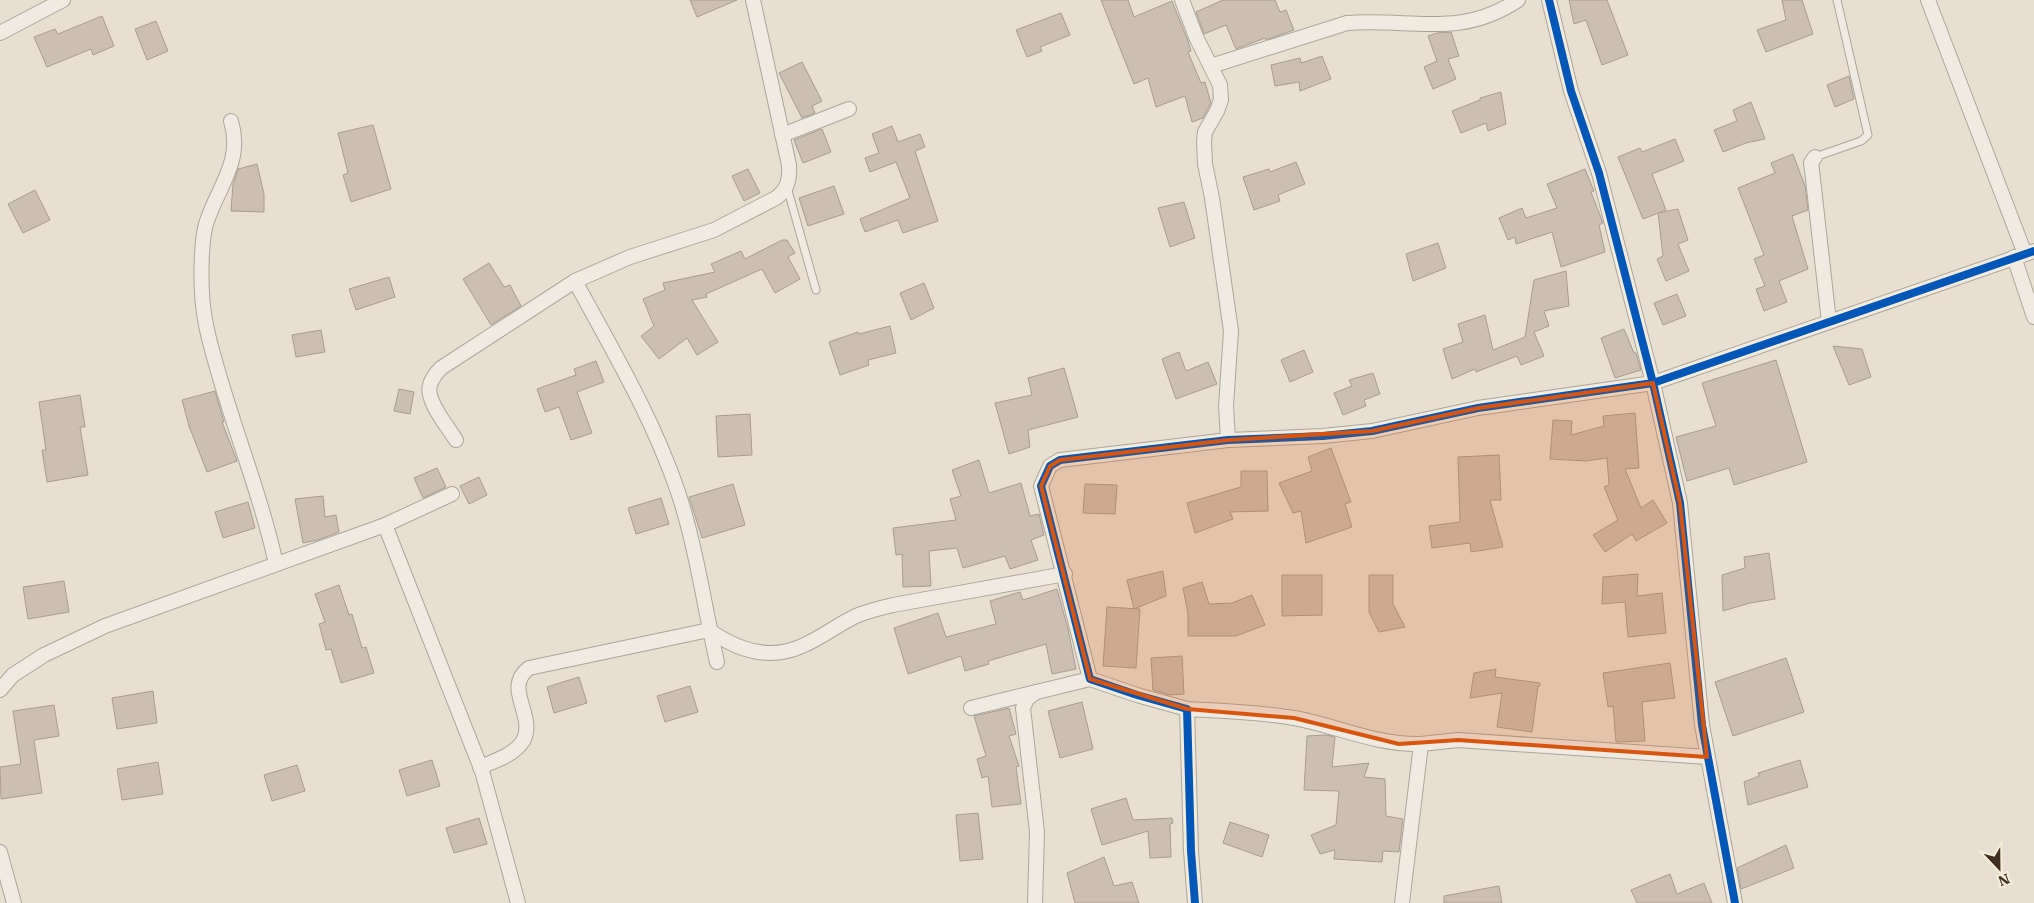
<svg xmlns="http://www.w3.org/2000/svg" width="2034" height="903" font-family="'IBM Plex Serif',serif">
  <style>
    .building { fill: #cbbfb2; stroke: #a89c90 }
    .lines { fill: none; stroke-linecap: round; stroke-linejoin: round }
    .lane-casing { stroke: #ada599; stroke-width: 9 }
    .street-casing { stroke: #ada599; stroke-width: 16 }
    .lane { stroke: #efebe3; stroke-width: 7 }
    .street { stroke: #efebe3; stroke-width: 14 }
    .cycleway-casing { stroke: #f7eed8; stroke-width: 11 }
    .cycleway { stroke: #0057b8; stroke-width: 8 }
    .marked { fill: #d7550e; fill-opacity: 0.2; stroke: #d7550e; stroke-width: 4; stroke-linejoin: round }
  </style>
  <rect width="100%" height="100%" fill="#e7e0d1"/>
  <!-- building -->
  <g class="building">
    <path d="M690,0H737L697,17Z"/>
    <path d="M1101,0H1128L1134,17L1172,1L1188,41L1191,51L1188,52L1201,83L1205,82L1211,103L1203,118L1192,122L1185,96L1156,107L1148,78L1134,84Z"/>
    <path d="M1223,0H1275L1280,12L1286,10L1294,30L1266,40L1265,38L1236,49L1226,25L1204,34L1196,12Z"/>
    <path d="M1569,0H1607L1628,55L1602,65L1586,20L1574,24Z"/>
    <path d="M1782,0H1802L1813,34L1766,52L1757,30L1786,20Z"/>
    <path d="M1061,13L1070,35L1040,47L1042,51L1027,57L1016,30Z"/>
    <path d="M102,16L114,46L93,55L91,49L47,67L34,37L55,29L58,34Z"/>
    <path d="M156,21L168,51L147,60L135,29Z"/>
    <path d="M1451,32L1459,56L1448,59L1456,79L1433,89L1424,67L1437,61L1428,36L1437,33Z"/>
    <path d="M1322,56L1331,79L1300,91L1299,82L1275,86L1271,65L1300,58L1301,63Z"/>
    <path d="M802,62L822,101L812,106L815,113L802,118L779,73Z"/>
    <path d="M1849,76L1854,99L1835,107L1827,85Z"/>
    <path d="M1501,92L1506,124L1488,131L1486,123L1461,133L1452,111L1480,100V98Z"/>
    <path d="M1751,102L1765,139L1746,143L1723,152L1714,130L1737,121L1733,110Z"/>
    <path d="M373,125L391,189L351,202L343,175L348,173L338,133Z"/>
    <path d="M892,126L898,142L920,134L925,147L915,151L938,221L903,233L898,220L865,232L860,219L910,198L896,162L870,172L865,158L879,153L872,134Z"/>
    <path d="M822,129L831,152L803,163L794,140Z"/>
    <path d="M1675,139L1684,161L1652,174L1666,210L1643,219L1618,157L1640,148L1642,152Z"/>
    <path d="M1793,154L1805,186L1808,210L1792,216L1808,269L1779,281L1787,302L1764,311L1756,289L1765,286L1754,259L1764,255L1738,188L1775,173L1771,163Z"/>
    <path d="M1296,162L1305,184L1278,195L1280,201L1254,210L1243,177L1269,169L1270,172Z"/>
    <path d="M257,164L264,194V212L231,211L233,184L238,169Z"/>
    <path d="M748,169L760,193L744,201L732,176Z"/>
    <path d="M1585,169L1594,191L1591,192L1603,223L1599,225L1605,252L1561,267L1552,232L1516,244L1515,237L1508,240L1499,218L1522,208L1526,218L1557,208L1547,184Z"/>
    <path d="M834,186L844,214L808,226L799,198Z"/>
    <path d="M35,190L50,220L23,233L8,204Z"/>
    <path d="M1184,202L1195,238L1170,247L1158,208Z"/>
    <path d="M1678,209L1688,240L1678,244L1689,271L1666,281L1657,259L1663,256L1658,213Z"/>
    <path d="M782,240H787L795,253L788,257L800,279L775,293L762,269L706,294L707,297L692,300L718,342L697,355L687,338L659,359L641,336L654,326L643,299L665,290L663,283L715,272L711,264L741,251L745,259Z"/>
    <path d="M1438,243L1446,268L1413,281L1406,254Z"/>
    <path d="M489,263L504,287L510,285L521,306L491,325L463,279Z"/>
    <path d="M1566,271L1569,306L1544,311L1549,326L1534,332L1544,356L1521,365L1517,356L1476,372L1475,369L1452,379L1443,349L1463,342L1458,324L1485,315L1493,350L1525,337L1534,280Z"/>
    <path d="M389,277L395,297L356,310L349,289Z"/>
    <path d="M924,283L934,308L911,320L900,293Z"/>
    <path d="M1677,294L1686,316L1663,325L1654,303Z"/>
    <path d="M890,326L896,353L868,360L869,365L840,375L829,342L858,332L859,334Z"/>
    <path d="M1624,329L1634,353H1636L1641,370L1615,378L1601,338Z"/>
    <path d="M321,330L325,352L296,357L292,335Z"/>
    <path d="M1833,346L1862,349L1871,377L1849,385Z"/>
    <path d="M1304,350L1313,372L1290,382L1281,360Z"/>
    <path d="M1179,352L1186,371L1208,362L1217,384L1176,399L1162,359Z"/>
    <path d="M1776,360L1807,462L1734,485L1729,468L1687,481L1676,437L1716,426L1702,383Z"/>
    <path d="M596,361L604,382L577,392L592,433L571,440L559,407L545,412L537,389L576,375L574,369Z"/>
    <path d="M1064,368L1078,417L1028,430L1030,447L1009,454L995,403L1032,395L1028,378Z"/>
    <path d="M1373,373L1380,394L1364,400L1366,406L1343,415L1334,393L1352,386L1349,380Z"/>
    <path d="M399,389L414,392L410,414L394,411Z"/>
    <path d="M215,391L224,422H222L237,461L207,472L189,426L182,400Z"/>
    <path d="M80,395L85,427H80L88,475L47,482L42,450H46L39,402Z"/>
    <path d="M1635,413L1639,468L1625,469L1641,508L1653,500L1667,523L1636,541L1632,534L1605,552L1593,535L1618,520L1604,487L1609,485L1607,458L1586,461L1550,459L1553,420L1572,421L1571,435L1604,426L1603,416Z"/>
    <path d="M750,414L752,455L718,457L716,416Z"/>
    <path d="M1331,448L1351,502L1345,504L1352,527L1306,543L1301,511L1293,513L1279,483L1312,471L1308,457Z"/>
    <path d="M1499,455L1501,500H1490L1503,547L1471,552L1470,543L1432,548L1429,526L1460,522L1458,457Z"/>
    <path d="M979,460L989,493L1021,483L1030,516L1039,514L1044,535L1031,540L1038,560L1010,569L1005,556L963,568L957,548L929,551L931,586L903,587L902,554L896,555L893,528L956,520L950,499L961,496L952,470Z"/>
    <path d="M437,468L446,487L423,498L414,478Z"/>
    <path d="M1241,471H1267L1268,511L1230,512L1233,519L1195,533L1187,503L1241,487Z"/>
    <path d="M479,477L487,495L469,504L460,486Z"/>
    <path d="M733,484L745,525L702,538L689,497Z"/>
    <path d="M1085,484L1117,485L1115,514L1083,513Z"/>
    <path d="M323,496L325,517L336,515L339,532L318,540L303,543L295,499Z"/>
    <path d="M661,498L669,524L636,534L628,508Z"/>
    <path d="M248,502L255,528L223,538L215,512Z"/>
    <path d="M1769,553L1775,599L1750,603L1723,611L1722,575L1745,568L1744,557Z"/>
    <path d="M1163,571L1166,596L1134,609L1127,580Z"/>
    <path d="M1638,574L1637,596L1662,593L1666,633L1628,637L1625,602L1602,604L1603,577Z"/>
    <path d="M1282,575H1322V615L1282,616Z"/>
    <path d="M1369,575H1393V604L1405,627L1379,632L1369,612Z"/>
    <path d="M64,581L69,612L28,619L23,587Z"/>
    <path d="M1202,582L1209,604L1232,603L1252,595L1265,625L1236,636H1188V614L1183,588Z"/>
    <path d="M339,585L349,615L352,614L362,648L366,647L374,673L341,683L331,649L326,650L319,624L325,622L315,594Z"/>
    <path d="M1057,589L1068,629L1076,669L1052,674L1046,644L988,661L989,664L965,671L961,656L908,674L894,628L938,613L946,637L996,624L990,601L1020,592L1023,600Z"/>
    <path d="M1107,607L1140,609L1136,668L1103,666Z"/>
    <path d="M1182,656L1184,694L1170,695L1153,690L1151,658Z"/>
    <path d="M1786,658L1804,712L1733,736L1715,682Z"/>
    <path d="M1670,663L1675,698L1642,702L1645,741L1616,742L1613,706L1608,707L1603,673Z"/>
    <path d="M1496,669L1495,677L1540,683V686H1538L1532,732L1497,727L1502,693L1470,698L1474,673Z"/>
    <path d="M579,677L587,703L554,713L547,687Z"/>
    <path d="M690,686L698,712L665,722L657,696Z"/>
    <path d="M153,691L157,723L117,729L112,698Z"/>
    <path d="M1082,702L1093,749L1060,758L1048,711Z"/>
    <path d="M54,705L59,736L34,740L42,793L1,799L0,767L21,764L13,711Z"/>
    <path d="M1009,708L1016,734L1009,736L1019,766L1016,767L1021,804L992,807L988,776L982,778L977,759L986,756L974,716Z"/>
    <path d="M1326,735L1335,737L1332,767L1369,763L1364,777L1385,779L1386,816L1403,819L1399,852L1383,851L1382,862L1334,859L1335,850L1320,854L1311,835L1336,825L1339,791L1304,790L1307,736Z"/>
    <path d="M432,760L440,786L407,796L399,770Z"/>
    <path d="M1800,760L1808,787L1748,805L1744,782L1759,776L1758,773Z"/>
    <path d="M158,762L163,794L122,800L117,769Z"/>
    <path d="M297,765L305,791L272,801L264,775Z"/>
    <path d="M1126,798L1133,820L1172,818L1173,823L1170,824L1171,857L1150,858L1148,831L1102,845L1091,809Z"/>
    <path d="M978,813L983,859L960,861L956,815Z"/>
    <path d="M479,818L487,844L454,853L446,828Z"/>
    <path d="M1230,822L1269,835L1262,857L1223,843Z"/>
    <path d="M1786,845L1794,868L1741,889L1737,868Z"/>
    <path d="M1104,857L1114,886L1132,882L1139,903H1075L1067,873Z"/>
    <path d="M1670,874L1677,894L1704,883L1712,903H1637L1631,890Z"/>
    <path d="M1499,886L1502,903H1444V896Z"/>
  </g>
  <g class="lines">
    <defs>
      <g id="lane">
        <path d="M1815,157L1861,141L1868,135L1837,0"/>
        <path d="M787,187L816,290"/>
      </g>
      <g id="street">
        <path d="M1182,0L1196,37L1220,85L1221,100L1217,111L1205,132L1204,141L1205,164L1212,198L1231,331L1226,406L1228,440"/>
        <path d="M1549,0L1571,91L1599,173L1653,383L1680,503L1702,725L1735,903"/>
        <path d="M1928,0L2025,254"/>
        <path d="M0,33L63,0"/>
        <path d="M1211,66L1347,23C1411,18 1460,39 1518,0"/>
        <path d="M231,121C243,161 219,185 207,221C201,237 201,275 202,293C203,321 212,351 220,378C238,440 262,500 276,564"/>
        <path d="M782,135L849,109"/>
        <path d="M1815,157L1811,163L1812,170L1829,322"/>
        <path d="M2014,257L2034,317"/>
        <path d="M575,281C612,349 653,418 678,492C696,546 704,605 717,662"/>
        <path d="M456,440C448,427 425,400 430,385C432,378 436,373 441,368L575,281L630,257L714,230L776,198C788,189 790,179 789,165L753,0"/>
        <path d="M385,525L482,771L518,903"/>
        <path d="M0,690L13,675L44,655L105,626L385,525L452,494"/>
        <path d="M971,708L1090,679"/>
        <path d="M1187,709C1222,711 1259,712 1294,718C1338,726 1375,745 1421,744"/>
        <path d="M480,767C495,761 514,755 523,741C537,716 502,688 529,668L709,630C737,650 769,661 802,646C821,638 837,625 856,616C868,611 880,608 893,605L1065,574"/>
        <path d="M0,852L14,903"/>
        <path d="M1035,903L1037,832L1023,708L1027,699L1036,692"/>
        <path d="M1195,903L1191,851L1187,709L1137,695L1090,679L1041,486L1050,466L1060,460L1228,440L1323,436L1372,431L1478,408L1653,383L2034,251"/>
        <path d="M1402,903L1421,744L1458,740L1707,757"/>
      </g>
    </defs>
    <!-- lane casing -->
    <use href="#lane" class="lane-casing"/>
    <!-- street casing -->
    <use href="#street" class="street-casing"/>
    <!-- lane -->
    <use href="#lane" class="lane"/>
    <!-- street -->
    <use href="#street" class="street"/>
    <defs>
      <g id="cycleway">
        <path d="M1549,0L1571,91L1599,173L1653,383L1680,503L1702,725L1735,903"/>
        <path d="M1195,903L1191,851L1187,709L1137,695L1090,679L1041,486L1050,466L1060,460L1228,440L1323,436L1372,431L1478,408L1653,383L2034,251"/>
      </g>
    </defs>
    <!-- cycleway casing -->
    <use href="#cycleway" class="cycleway-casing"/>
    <!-- cycleway -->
    <use href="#cycleway" class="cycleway"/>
  </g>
  <!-- marked area -->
  <path class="marked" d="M1653,383L1680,503L1707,757L1458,740L1399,744L1294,718L1187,709L1090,679L1041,486L1050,466L1060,460L1228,440L1372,431L1478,408Z"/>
  <!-- north arrow -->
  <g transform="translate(1999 868) rotate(158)" stroke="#f7eed8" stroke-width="4" paint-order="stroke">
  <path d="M0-4L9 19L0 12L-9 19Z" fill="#3d2e20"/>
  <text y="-8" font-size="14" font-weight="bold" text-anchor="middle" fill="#3d2e20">N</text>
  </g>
</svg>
